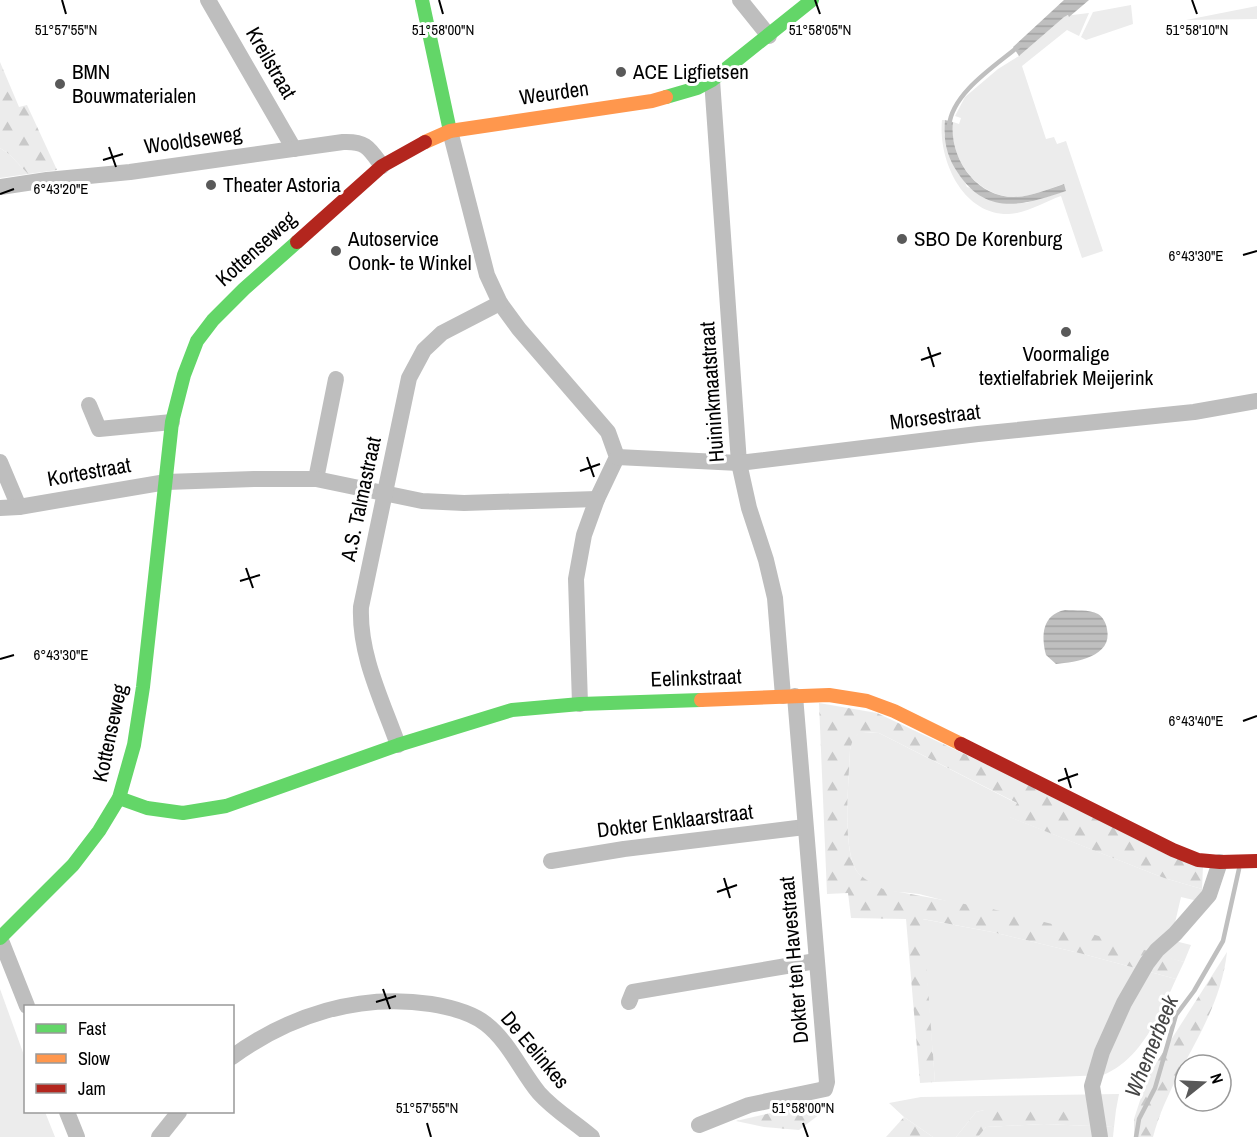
<svg xmlns="http://www.w3.org/2000/svg" width="1257" height="1137" font-family="'Archivo Narrow',sans-serif">
  <style>
    .grass { fill: #ececec }
    .forest { fill: url(#forest-firs) }
    .water { fill: url(#water-rules) }
    .lines { fill: none; stroke-linecap: round; stroke-linejoin: round }
    .stream { stroke: #bfbfbf; stroke-width: 4.5 }
    .street { stroke: #bebebe; stroke-width: 16 }
    .fast { stroke: #63d668; stroke-width: 14 }
    .slow { stroke: #ff974d; stroke-width: 14 }
    .jam { stroke: #b3261e; stroke-width: 14 }
    .ticks { fill: none; stroke: #000; stroke-width: 2 }
    .poi-dot { fill: #595959; stroke: #fff; stroke-width: 2 }
    .labels { text-anchor: middle; stroke-width: 6; stroke-linejoin: round; paint-order: stroke }
    .street-label { font-size: 21px; fill: #000; stroke: #fff }
    .poi-label { font-size: 21px; fill: #000; stroke: #fff; text-anchor: start }
    .water-label { font-size: 22px; font-style: italic; fill: #444; stroke: #fff }
    .ticks-label { font-size: 15px; text-anchor: middle; fill: #000; stroke: #fff; stroke-width: 6; stroke-linejoin: round; paint-order: stroke }
  </style>
  <defs>
    <pattern id="forest-firs" width="22" height="20" patternUnits="userSpaceOnUse" patternTransform="scale(1.5)"><rect width="22" height="20" fill="#ececec"/><path d="M5 1l3.5 6h-7zM16 11l3.5 6h-7z" fill="#c9c9c9"/></pattern>
    <pattern id="water-rules" width="6" height="5" patternUnits="userSpaceOnUse" patternTransform="scale(1.5)"><rect width="6" height="5" fill="#bfbfbf"/><path d="M0 2.5h6" fill="none" stroke="#a2a2a2"/></pattern>
  </defs>
  <rect width="100%" height="100%" fill="#fff"/>
  <!-- grass -->
  <g class="grass">
    <path d="M1131,5L1133,24L1086,40L1081,37L1093,12Z"/>
    <path d="M1257,6V19L1186,20Z"/>
    <path d="M1089,13L1079,36L1067,30L1022,66L1046,139L1054,137L1057,144L1066,141L1103,251L1082,258L1061,196C1044,202 1027,213 1009,214C962,215 938,159 942,120H945L944,135L967,187L1026,203L1066,191L1063,184C1048,189 1031,197 1014,197C976,196 949,158 953,122L959,124L961,118L955,116L965,97L998,69L1019,56L1064,16Z"/>
    <path d="M0,148L9,154L28,174L0,178Z"/>
    <path d="M860,732L879,733L1018,804L1010,817L1164,878L1202,889V902L1181,897L1171,940L1191,945L1184,962L919,894C907,892 893,893 882,889C873,885 861,878 856,870C842,846 849,779 850,750L852,739Z"/>
    <path d="M922,919L992,932L1083,954L1176,979C1160,1014 1141,1060 1103,1075L935,1082Z"/>
    <path d="M0,989L25,1058L26,1112H45L55,1137H0Z"/>
    <path d="M1119,1094L1116,1110H984L976,1112L956,1137H933L904,1117L889,1103L921,1097Z"/>
    <path d="M1044,1124L1114,1127L1113,1137H978L986,1127Z"/>
  </g>
  <!-- forest -->
  <g class="forest">
    <path d="M0,62L19,107L27,105L57,170L28,174L9,154L0,148Z"/>
    <path d="M819,703L877,713L1203,866L1202,889L1164,878L1009,817L1017,803L879,733C861,731 854,731 850,750C849,779 842,847 856,870C862,879 874,884 883,889L992,909L1092,934L1184,962L1176,979L1083,954L992,932L923,919L935,1082L920,1083L906,919L851,918L848,893L827,894Z"/>
    <path d="M1227,952C1219,1023 1171,1070 1153,1137H1134V1119L1148,1076Z"/>
    <path d="M796,1107L824,1111L799,1130L764,1127L736,1121Z"/>
    <path d="M984,1110H1116L1114,1127L1044,1124L986,1127L978,1137H956L976,1112Z"/>
    <path d="M904,1117L933,1137H886Z"/>
  </g>
  <!-- water -->
  <g class="water">
    <path d="M1064,0H1089L1069,17L1068,15L1064,17L1019,56L1013,47Z"/>
    <path d="M945,120L953,122C949,158 976,197 1014,197C1031,197 1048,189 1064,184L1066,191C1024,205 987,217 958,173C947,157 943,140 945,120Z"/>
    <path d="M1065,610C1075,611 1089,609 1098,614C1103,617 1106,623 1107,629C1113,657 1076,662 1056,664L1046,655C1041,635 1042,615 1065,610Z"/>
  </g>
  <g class="lines">
    <!-- stream -->
    <g class="stream">
      <path d="M949,126C952,93 995,66 1019,46"/>
      <path d="M1136,1137L1139,1119L1155,1088L1176,1015L1194,991L1223,941L1239,869"/>
    </g>
    <!-- street -->
    <g class="street">
      <path d="M208,0L294,149"/>
      <path d="M740,0L769,36"/>
      <path d="M712,80L739,463L749,508L766,560L775,598L783,696"/>
      <path d="M450,131L487,275L500,303L519,329L608,432L617,457L597,499L584,535L576,579L580,704"/>
      <path d="M0,187L47,180L130,172L343,142C366,141 369,148 382,166"/>
      <path d="M89,405L99,429L172,422"/>
      <path d="M617,457L739,463L978,434L1194,412L1257,401"/>
      <path d="M0,462L19,507"/>
      <path d="M316,479L336,379"/>
      <path d="M0,508L19,507L166,482L254,479H316L422,501L464,503L597,499"/>
      <path d="M398,745C382,700 359,655 361,607L409,378L424,350L442,333L500,303"/>
      <path d="M551,861L624,849L805,827"/>
      <path d="M0,938L27,1006"/>
      <path d="M629,1002L633,992L816,961"/>
      <path d="M232,1057C290,1015 359,993 431,1004C449,1007 471,1012 486,1024C509,1042 521,1071 539,1093C555,1111 575,1122 592,1137"/>
      <path d="M67,1112L77,1137"/>
      <path d="M699,1125L749,1105L825,1089L827,1082L795,696"/>
      <path d="M159,1137L179,1112"/>
      <path d="M1100,1137L1092,1086L1102,1052L1124,1003L1147,963L1157,950L1175,934L1209,895L1220,862"/>
    </g>
    <!-- fast -->
    <g class="fast">
      <path d="M422,0L450,131"/>
      <path d="M666,97L697,88L712,80L812,0"/>
      <path d="M119,798L147,808L183,813L226,806L398,745L512,710L580,704L701,700"/>
      <path d="M0,938L73,865L99,831L119,798L134,745L143,687L172,422L184,375L197,341L213,320L244,289L297,242"/>
    </g>
    <!-- slow -->
    <g class="slow">
      <path d="M425,142L450,131L652,101L666,97"/>
      <path d="M701,700L829,695L867,701L894,711L961,744"/>
    </g>
    <!-- jam -->
    <g class="jam">
      <path d="M297,242L382,166L425,142"/>
      <path d="M961,744L1173,850L1198,860L1220,862L1257,861"/>
    </g>
  </g>
  <!-- ticks -->
  <path class="ticks" d="M62,0L66,14M439,0L443,14M815,0L820,14M1192,0L1197,14M109,147L116,167M103,160L123,154M0,194L14,189M1243,255L1257,251M928,347L934,367M921,360L941,353M587,457L594,477M580,471L600,464M246,568L253,588M240,581L260,575M0,659L14,655M1243,721L1257,716M1065,768L1071,788M1058,781L1078,774M724,878L730,898M717,892L737,885M383,989L390,1009M376,1002L396,996M427,1123L431,1137M803,1123L808,1137"/>
  <!-- markers -->
  <g class="poi-dot">
    <circle cx="621" cy="72" r="6"/>
    <circle cx="60" cy="84" r="6"/>
    <circle cx="211" cy="185" r="6"/>
    <circle cx="902" cy="239" r="6"/>
    <circle cx="336" cy="251" r="6"/>
    <circle cx="1066" cy="332" r="6"/>
  </g>
  <g class="labels">
    <!-- street labels -->
    <g class="street-label">
      <text transform="translate(271 63) rotate(60)" y="7">Kreilstraat</text>
      <text transform="translate(554 93) rotate(-8)" y="7">Weurden</text>
      <text transform="translate(193 140) rotate(-8)" y="7">Wooldseweg</text>
      <text transform="translate(256 249) rotate(-42)" y="7">Kottenseweg</text>
      <text transform="translate(712 392) rotate(-94)" y="7">Huininkmaatstraat</text>
      <text transform="translate(935 417) rotate(-7)" y="7">Morsestraat</text>
      <text transform="translate(89 472) rotate(-10)" y="7">Kortestraat</text>
      <text transform="translate(361 499) rotate(-78)" y="7">A.S. Talmastraat</text>
      <text transform="translate(696 678) rotate(-2)" y="7">Eelinkstraat</text>
      <text transform="translate(110 733) rotate(-78)" y="7">Kottenseweg</text>
      <text transform="translate(675 821) rotate(-7)" y="7">Dokter Enklaarstraat</text>
      <text transform="translate(794 960) rotate(-95)" y="7">Dokter ten Havestraat</text>
      <text transform="translate(535 1050) rotate(50)" y="7">De Eelinkes</text>
    </g>
    <!-- poi labels -->
    <g class="poi-label">
      <text x="72" y="79">BMN<tspan x="72" dy="24">Bouwmaterialen</tspan></text>
      <text x="633" y="79">ACE Ligfietsen</text>
      <text x="223" y="192">Theater Astoria</text>
      <text x="348" y="246">Autoservice<tspan x="348" dy="24">Oonk- te Winkel</tspan></text>
      <text x="914" y="246">SBO De Korenburg</text>
      <text x="1066" y="361" text-anchor="middle">Voormalige<tspan x="1066" dy="24">textielfabriek Meijerink</tspan></text>
    </g>
    <!-- water labels -->
    <g class="water-label">
      <text transform="translate(1151 1046) rotate(-68)" y="8">Whemerbeek</text>
    </g>
  </g>
  <g class="ticks-label">
    <text x="66" y="35">51°57'55"N</text>
    <text x="443" y="35">51°58'00"N</text>
    <text x="820" y="35">51°58'05"N</text>
    <text x="1197" y="35">51°58'10"N</text>
    <text x="61" y="194">6°43'20"E</text>
    <text x="1196" y="261">6°43'30"E</text>
    <text x="61" y="660">6°43'30"E</text>
    <text x="1196" y="726">6°43'40"E</text>
    <text x="427" y="1113">51°57'55"N</text>
    <text x="803" y="1113">51°58'00"N</text>
  </g>
  <!-- legend -->
  <rect x="24" y="1005" width="210" height="108" fill="#ffffff" stroke="#999999" stroke-width="1.5"/>
  <rect x="36" y="1024" width="30" height="9" fill="#63d668" stroke="#999999" stroke-width="1.5"/>
  <text x="78" y="1035" font-size="18" fill="#000000">Fast</text>
  <rect x="36" y="1054" width="30" height="9" fill="#ff974d" stroke="#999999" stroke-width="1.5"/>
  <text x="78" y="1065" font-size="18" fill="#000000">Slow</text>
  <rect x="36" y="1084" width="30" height="9" fill="#b3261e" stroke="#999999" stroke-width="1.5"/>
  <text x="78" y="1095" font-size="18" fill="#000000">Jam</text>
  <!-- north arrow -->
  <g transform="translate(1203 1083) rotate(72)"><circle r="28" fill="#ffffff" stroke="#999999" stroke-width="1.5"/>
  <path d="M0-4.5L10 22L0 15L-10 22Z" fill="#595959"/>
  <text y="-9" font-size="16" font-weight="bold" text-anchor="middle" fill="#000000">N</text>
  </g>
</svg>
